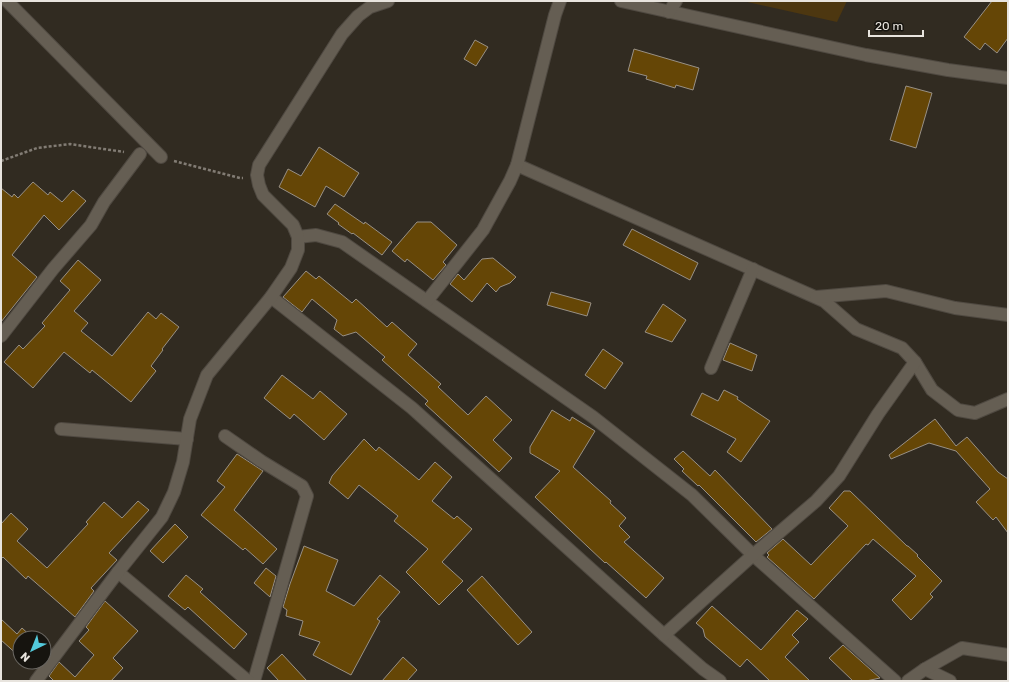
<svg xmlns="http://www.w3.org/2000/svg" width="1009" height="682" font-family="Rubik,sans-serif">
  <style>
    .green { fill: #4d3710 }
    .building { fill: #654606; stroke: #989085 }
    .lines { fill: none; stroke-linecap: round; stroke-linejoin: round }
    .minor-casing { stroke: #4f4941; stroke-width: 14 }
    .path { stroke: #827c74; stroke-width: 2.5; stroke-dasharray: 3 2; stroke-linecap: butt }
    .minor { stroke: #655e53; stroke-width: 12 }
  </style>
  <rect width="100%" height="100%" fill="#312b21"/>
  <!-- green -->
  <path class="green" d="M743,1H847L837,22Z"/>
  <!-- building -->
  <g class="building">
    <path d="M992,1H1008V38L997,53L985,43L980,50L964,37Z"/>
    <path d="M475,40L488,47L476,66L464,59Z"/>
    <path d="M634,49L699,68L693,90L676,85L675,88L646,79L647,76L628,71Z"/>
    <path d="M906,86L932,93L916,148L890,140Z"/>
    <path d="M319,147L359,173L344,197L326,186L315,207L279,187L288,169L301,176Z"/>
    <path d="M33,182L48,195L50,192L62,202L73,190L86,201L59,230L44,215L12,255L37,277L1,322V188L12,197L14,194L18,198Z"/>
    <path d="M335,204L364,224L365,222L392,242L382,255L353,233L352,234L338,224L339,223L327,214Z"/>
    <path d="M417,222H431L457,245L443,262L446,265L433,280L407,259L405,262L392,251Z"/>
    <path d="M632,229L698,263L690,280L623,245Z"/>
    <path d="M493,258L516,277L510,283L500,287L496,292L487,283L472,302L450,284L458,274L464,280L482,259Z"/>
    <path d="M78,260L101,280L74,311L88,323L81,331L112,356L148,312L156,319L161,313L179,327L162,349L163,350L151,366L156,371L131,402L92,370L90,373L64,352L33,388L4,362L19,345L23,349L45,326L42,323L70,290L60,281Z"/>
    <path d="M306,271L316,279L319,276L352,303L356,299L387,327L392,322L417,344L408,355L441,384L438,387L468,415L486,396L512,420L493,440L512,458L499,472L425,404L428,401L382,360L385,357L356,332L343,336L334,329L337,320L312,299L302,312L283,297Z"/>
    <path d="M551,292L591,303L587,316L547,305Z"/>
    <path d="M663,304L686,320L672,342L645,332Z"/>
    <path d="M730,343L757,355L752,371L723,360Z"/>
    <path d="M603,349L623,363L605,389L585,375Z"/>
    <path d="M282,375L313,399L320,391L347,414L324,440L294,414L290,419L264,398Z"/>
    <path d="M724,390L738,397L737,399L770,421L741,462L727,452L736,439L691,415L702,393L718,401Z"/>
    <path d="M552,410L570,421L572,417L595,431L573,467L611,501L610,503L626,518L619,526L630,537L624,542L664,578L646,598L606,562L605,563L535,497L560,471L530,453V447Z"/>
    <path d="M935,419L956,446L967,437L998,472L1008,479V533L996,517L993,520L976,502L990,489L956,451L929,443L891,459L889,455Z"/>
    <path d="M364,439L376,451L379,447L419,480L435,462L452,477L432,501L454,519L457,516L472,529L442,562L463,581L439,605L406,572L428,549L394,521L398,516L359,485L348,499L329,483L332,476Z"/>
    <path d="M683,451L710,476L715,470L772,529L756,542L699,485L698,486L682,471L684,469L674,459Z"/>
    <path d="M237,454L263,471L234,510L277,549L263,564L245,548L243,550L201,515L225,487L217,481Z"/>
    <path d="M844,491H850L907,546H908L918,555L917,556L942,581L930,594L933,597L911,620L892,600L916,576L873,539L868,545L866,544L814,599L767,557L769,555L767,553L783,539L811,565L848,526L829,508Z"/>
    <path d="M138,501L149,510L109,553L117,560L91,588L94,591L75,617L28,576L26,579L3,557L1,559V524L11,513L28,529L17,541L47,568L88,524L86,522L104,502L122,518Z"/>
    <path d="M175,524L188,537L163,563L150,551Z"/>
    <path d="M304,546L338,560L326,591L354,606L380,575L400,592L377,619L380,621L351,675L313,655L320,642L299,635L303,621L286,616L287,610L283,607L290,584Z"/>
    <path d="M266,568L276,576L270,597L254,583Z"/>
    <path d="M186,575L203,589L200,592L247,634L234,649L188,607L185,610L168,596Z"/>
    <path d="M482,576L532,632L518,645L467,590Z"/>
    <path d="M105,601L138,631L113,658L123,668L111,681H54L49,676L59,662L75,677L94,655L79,641L89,630L86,627Z"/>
    <path d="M712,606L761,650L797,610L808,619L792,635L799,642L785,657L810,681H770L747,659L740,667L705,637L703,629L696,623Z"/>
    <path d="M1,619L17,634L22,628L33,638H20V657L1,640Z"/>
    <path d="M843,645L880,678L866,681H853L829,658Z"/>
    <path d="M282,654L307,681H279L267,668Z"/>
    <path d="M403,657L417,670L407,681H382Z"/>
  </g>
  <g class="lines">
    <defs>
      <g id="minor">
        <path d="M7,1L161,157"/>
        <path d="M621,1L866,55L948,70L1008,78"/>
        <path d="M669,12L676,1"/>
        <path d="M517,165L824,301L856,329L902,348L915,362L932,390L958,410L975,413L1008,399"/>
        <path d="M298,237L316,235L342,242L593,417L692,495L753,555L895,681"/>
        <path d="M271,297L412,408L664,635L703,669L720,681"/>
        <path d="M816,297L886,291L955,308L1008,315"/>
        <path d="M427,301L483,230L510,181L517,165L555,15L560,1"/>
        <path d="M1,336L53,269L91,225L104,202L140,154"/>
        <path d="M711,368L753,269"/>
        <path d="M61,429L187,439"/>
        <path d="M225,436L261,461L302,486L307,496L254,681"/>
        <path d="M118,572L248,681"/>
        <path d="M664,635L753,555L816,501L839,476L878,414L915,362"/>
        <path d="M925,669L950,681"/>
        <path d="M36,681L118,572L162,517L174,492L183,462L190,419L207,375L271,297L291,268L298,250V237L293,225L263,195L259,185L257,175L259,165L342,34L358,16L370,7L388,1"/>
        <path d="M908,681L925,669L962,648L1008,655"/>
      </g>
    </defs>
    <!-- minor casing -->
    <use href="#minor" class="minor-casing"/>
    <!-- path -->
    <g class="path">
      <path d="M1,161L37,148L70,144L124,152"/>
      <path d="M174,161L240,178H243"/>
    </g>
    <!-- minor -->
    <use href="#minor" class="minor"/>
  </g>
  <!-- border -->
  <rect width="1009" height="682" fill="none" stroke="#e8e4de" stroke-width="4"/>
  <!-- north arrow -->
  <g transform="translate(32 650) rotate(223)"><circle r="19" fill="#16140f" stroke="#6a6762"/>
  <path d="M0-3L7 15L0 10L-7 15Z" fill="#53cadc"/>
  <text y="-6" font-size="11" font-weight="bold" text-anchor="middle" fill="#e8e4de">N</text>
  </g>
  <!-- scale -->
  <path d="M869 30v6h54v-6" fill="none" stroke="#e8e4de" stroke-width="2"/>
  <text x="875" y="30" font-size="12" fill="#e8e4de" stroke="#16140f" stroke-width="3" paint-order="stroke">20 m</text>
</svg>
